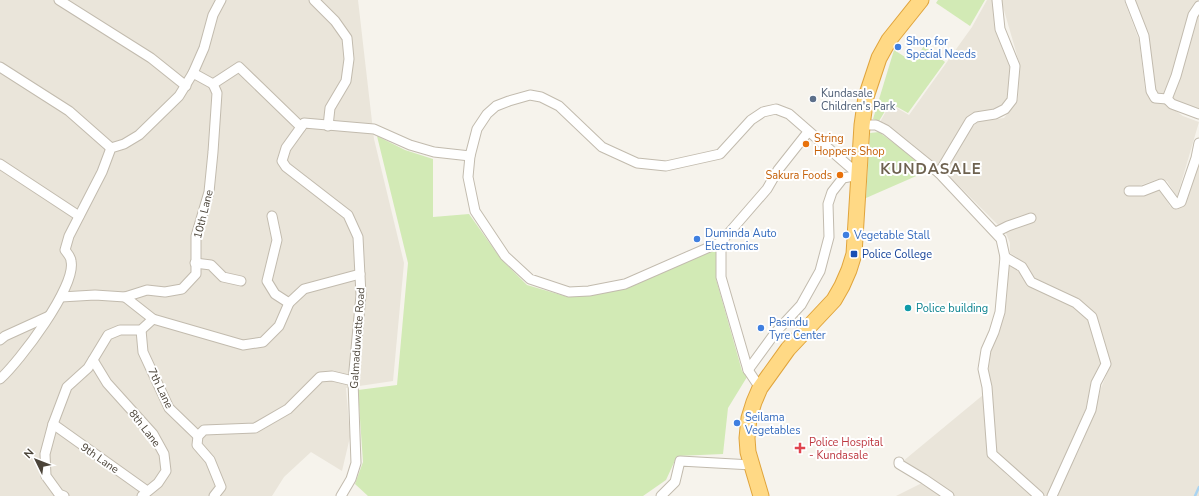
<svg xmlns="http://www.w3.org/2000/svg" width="1199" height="496" font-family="'Nunito Sans',sans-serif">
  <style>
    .residential { fill: #eae5da }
    .green { fill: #d2eab5 }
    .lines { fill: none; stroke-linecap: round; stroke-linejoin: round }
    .stream { stroke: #a9d4f2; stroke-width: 2.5 }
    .minor-casing { stroke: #c2bbae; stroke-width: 11 }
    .trunk-casing { stroke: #e0a43c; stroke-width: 17 }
    .minor { stroke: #fff; stroke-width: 9 }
    .trunk { stroke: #ffd985; stroke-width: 15 }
    .shop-dot { fill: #3f7fe0; stroke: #fff; stroke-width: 1.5 }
    .service-dot { fill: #5c6f8a; stroke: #fff; stroke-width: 1.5 }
    .food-dot { fill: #e8710a; stroke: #fff; stroke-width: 1.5 }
    .transit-dot { fill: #1a4fb4; stroke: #fff; stroke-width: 1.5 }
    .culture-dot { fill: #0f9aa8; stroke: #fff; stroke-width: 1.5 }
    .health-dot { fill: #e0444e; stroke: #fff; stroke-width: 1.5 }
    .labels { text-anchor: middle; stroke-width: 4; stroke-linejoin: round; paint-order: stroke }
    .shop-label { font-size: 11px; fill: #366cbe; stroke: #fff; text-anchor: start }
    .service-label { font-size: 11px; fill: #4e5e75; stroke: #fff; text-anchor: start }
    .food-label { font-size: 11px; fill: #c56008; stroke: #fff; text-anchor: start }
    .street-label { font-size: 11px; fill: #4b4439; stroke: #fff }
    .transit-label { font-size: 11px; fill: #164399; stroke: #fff; text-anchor: start }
    .culture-label { font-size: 11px; fill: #0d838f; stroke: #fff; text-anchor: start }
    .health-label { font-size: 11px; fill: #be3a42; stroke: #fff; text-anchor: start }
    .district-label { font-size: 15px; font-weight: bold; letter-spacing: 1px; fill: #6e6250; stroke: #fff }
  </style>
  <rect width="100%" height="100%" fill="#f6f3ec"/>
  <!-- residential -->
  <g class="residential">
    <path d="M0,0H358L374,139L404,263L393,381L346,388L350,437L342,471L311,452L284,477L272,496H0Z"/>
    <path d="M987,0H994L1011,65L1010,93L1006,104L1000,109L977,114L939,167L880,122L890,104L909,115L972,27Z"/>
    <path d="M1001,0H1124L1139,40L1145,89L1152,101L1166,104L1183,116L1199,122L1177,197L1167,181L1158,179L1139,186H1127L1123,191L1126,196H1144L1160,189L1170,206L1175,209L1184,206L1199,158V496H1056L1079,450L1097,403L1101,388L1111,364L1103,336L1094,312L1076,299L1035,280L1025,263L1010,253V243L1005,231L1036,221L1033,213L999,226L945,172L964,137L977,122L1004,118L1018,99L1019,62Z"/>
    <path d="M1133,0H1199L1189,14L1167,95L1158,96L1154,89Z"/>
    <path d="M1199,14V109L1182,105L1173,98L1195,21Z"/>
    <path d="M1008,262L1023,275L1027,286L1049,293L1073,307L1088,319L1101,363L1091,382L1086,408L1069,447L1066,460L1048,496H1043L996,453L987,356L999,334L1007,297Z"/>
    <path d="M983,395L986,436L990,456L1007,475L1033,496H951L902,462Z"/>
    <path d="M924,482L945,496H896Z"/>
  </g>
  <!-- green -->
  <g class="green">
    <path d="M938,0H985L970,26L936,3Z"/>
    <path d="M924,46L945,62L908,113L890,103L879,121L873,119L894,50L913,62Z"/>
    <path d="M879,132L930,170L866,198L870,133Z"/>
    <path d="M377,136L405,150L433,159V217L469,214L501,259L527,285L568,297L625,289L716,249V279L742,371L747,377L728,408L723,454L677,456L666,480L643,496H368L355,484L363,462L358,390L397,385L408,263Z"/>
  </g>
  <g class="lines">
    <!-- stream -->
    <path class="stream" d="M1195,496L1199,487"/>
    <defs>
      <g id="minor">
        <path d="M59,0L151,58L186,86"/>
        <path d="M314,0L335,21L347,38L349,59L346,81L330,108L328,126"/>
        <path d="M1130,0L1144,36L1151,91L1155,98L1167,99L1176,76L1193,15L1199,6"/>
        <path d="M0,67L69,111L111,148"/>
        <path d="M193,73L204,48L213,15L221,0"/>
        <path d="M213,84L239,67L301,127"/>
        <path d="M1167,99L1172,104L1199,114"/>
        <path d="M862,125H876L886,130L939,173L1001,239L1005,257L1000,312L994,332L986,350L983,369L987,387L992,454L1039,496"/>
        <path d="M0,164L79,216"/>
        <path d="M939,173L970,121L976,117L995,114L1005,109L1012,100L1015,66L1000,29L997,0"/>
        <path d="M1129,191H1143L1161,184L1176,204L1181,202L1196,158L1199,143"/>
        <path d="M272,216L277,240L267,281L275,294L289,303"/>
        <path d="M996,232L1008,226L1031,218"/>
        <path d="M721,242L625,284L589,291L569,292L530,279L505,256L475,211L468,177L470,156L477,129L487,114L496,106L509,101L530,95L541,97L559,106L602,147L637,163L666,166L720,154L751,120L763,112L776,109L789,114L859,175"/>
        <path d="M1005,257L1022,267L1031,282L1076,303L1092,317L1106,364L1096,383L1091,410L1052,496"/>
        <path d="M195,263L211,265L223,277L241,281"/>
        <path d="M61,297L95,295L125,297L147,290L165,292L182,289L196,274V236L209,192L213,152L217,93L213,84"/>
        <path d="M125,297L153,319L243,345L263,342L279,326L289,303L304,289L360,274"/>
        <path d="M141,330L143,352L169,408L198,436"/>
        <path d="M0,340L5,336L49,316"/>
        <path d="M93,360L107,383L153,434L164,454L166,471L158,483L142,496"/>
        <path d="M748,370L775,333L801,305L820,271L829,237L828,204L832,192L843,178L859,175"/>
        <path d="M0,379C19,362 77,286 71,261C71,257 67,253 65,250L69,236L102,172L111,148L124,144L139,135L179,96L193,73L213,84"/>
        <path d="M760,388L748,370L721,277V242L767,189L778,170L808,132"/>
        <path d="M53,424L147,491"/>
        <path d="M899,462V464L924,479L949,496"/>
        <path d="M64,496L59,494L46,476L45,454L53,424L67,387L88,368L108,335L120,330H141L153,319"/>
        <path d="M214,496L221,487L210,460L197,445L198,436L204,430L255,428L288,409L320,377L332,376L353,381"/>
        <path d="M341,496L351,479L356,463L353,381L361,295L358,237L348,215L286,167L282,161L286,148L304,123L374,129L410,145L434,152L470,156"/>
        <path d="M661,496L675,482L680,461L752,465"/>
      </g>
      <path id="trunk" d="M761,496L748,452L747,438L749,418L754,402L760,388L788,349L834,300L842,286L849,270L854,254L862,125L866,97L879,58L889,40L921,0"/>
    </defs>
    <!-- minor casing -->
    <use href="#minor" class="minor-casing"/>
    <!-- trunk casing -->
    <use href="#trunk" class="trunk-casing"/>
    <!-- minor -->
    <use href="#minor" class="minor"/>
    <!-- trunk -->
    <use href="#trunk" class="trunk"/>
  </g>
  <!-- markers -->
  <g class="shop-dot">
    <circle cx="898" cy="47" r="4"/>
    <circle cx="846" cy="235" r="4"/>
    <circle cx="697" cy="239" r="4"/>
    <circle cx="761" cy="328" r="4"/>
    <circle cx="737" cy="423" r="4"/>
  </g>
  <circle class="service-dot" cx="813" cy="99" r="4"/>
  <g class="food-dot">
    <circle cx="806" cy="144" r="4"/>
    <circle cx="840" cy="175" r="4"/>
  </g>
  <rect class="transit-dot" x="850" y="250" width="8" height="8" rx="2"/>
  <circle class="culture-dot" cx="908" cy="308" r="4"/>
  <path class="health-dot" d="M798 442h4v4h4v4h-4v4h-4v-4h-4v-4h4z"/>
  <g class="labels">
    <!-- shop labels -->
    <g class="shop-label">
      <text x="906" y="45">Shop for<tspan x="906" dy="13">Special Needs</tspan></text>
      <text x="705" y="237">Duminda Auto<tspan x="705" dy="13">Electronics</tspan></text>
      <text x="854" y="239">Vegetable Stall</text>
      <text x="769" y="326">Pasindu<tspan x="769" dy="13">Tyre Center</tspan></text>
      <text x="745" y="421">Seilama<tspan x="745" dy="13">Vegetables</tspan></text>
    </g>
    <!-- service labels -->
    <g class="service-label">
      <text x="821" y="97">Kundasale<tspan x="821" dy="13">Children's Park</tspan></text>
    </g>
    <!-- food labels -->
    <g class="food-label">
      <text x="814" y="142">String<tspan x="814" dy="13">Hoppers Shop</tspan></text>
      <text x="832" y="179" text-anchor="end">Sakura Foods</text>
    </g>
    <!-- street labels -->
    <g class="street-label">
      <text transform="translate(203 214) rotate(-76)" y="4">10th Lane</text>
      <text transform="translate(357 338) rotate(-86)" y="4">Galmaduwatte Road</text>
      <text transform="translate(161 388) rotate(64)" y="4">7th Lane</text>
      <text transform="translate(145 428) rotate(52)" y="4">8th Lane</text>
      <text transform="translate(100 458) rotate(35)" y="4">9th Lane</text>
    </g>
    <!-- transit labels -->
    <g class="transit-label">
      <text x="862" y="258">Police College</text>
    </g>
    <!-- culture labels -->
    <g class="culture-label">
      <text x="916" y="312">Police building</text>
    </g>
    <!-- health labels -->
    <g class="health-label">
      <text x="809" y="446">Police Hospital<tspan x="809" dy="13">- Kundasale</tspan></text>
    </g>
    <!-- district labels -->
    <g class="district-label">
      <text x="931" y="174">KUNDASALE</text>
    </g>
  </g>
  <!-- north arrow -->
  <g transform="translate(36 460) rotate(313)" stroke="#ffffff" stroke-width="3" paint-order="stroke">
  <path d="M0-3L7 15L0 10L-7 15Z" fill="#4b4439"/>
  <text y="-6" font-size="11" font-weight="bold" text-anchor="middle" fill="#4b4439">N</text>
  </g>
</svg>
